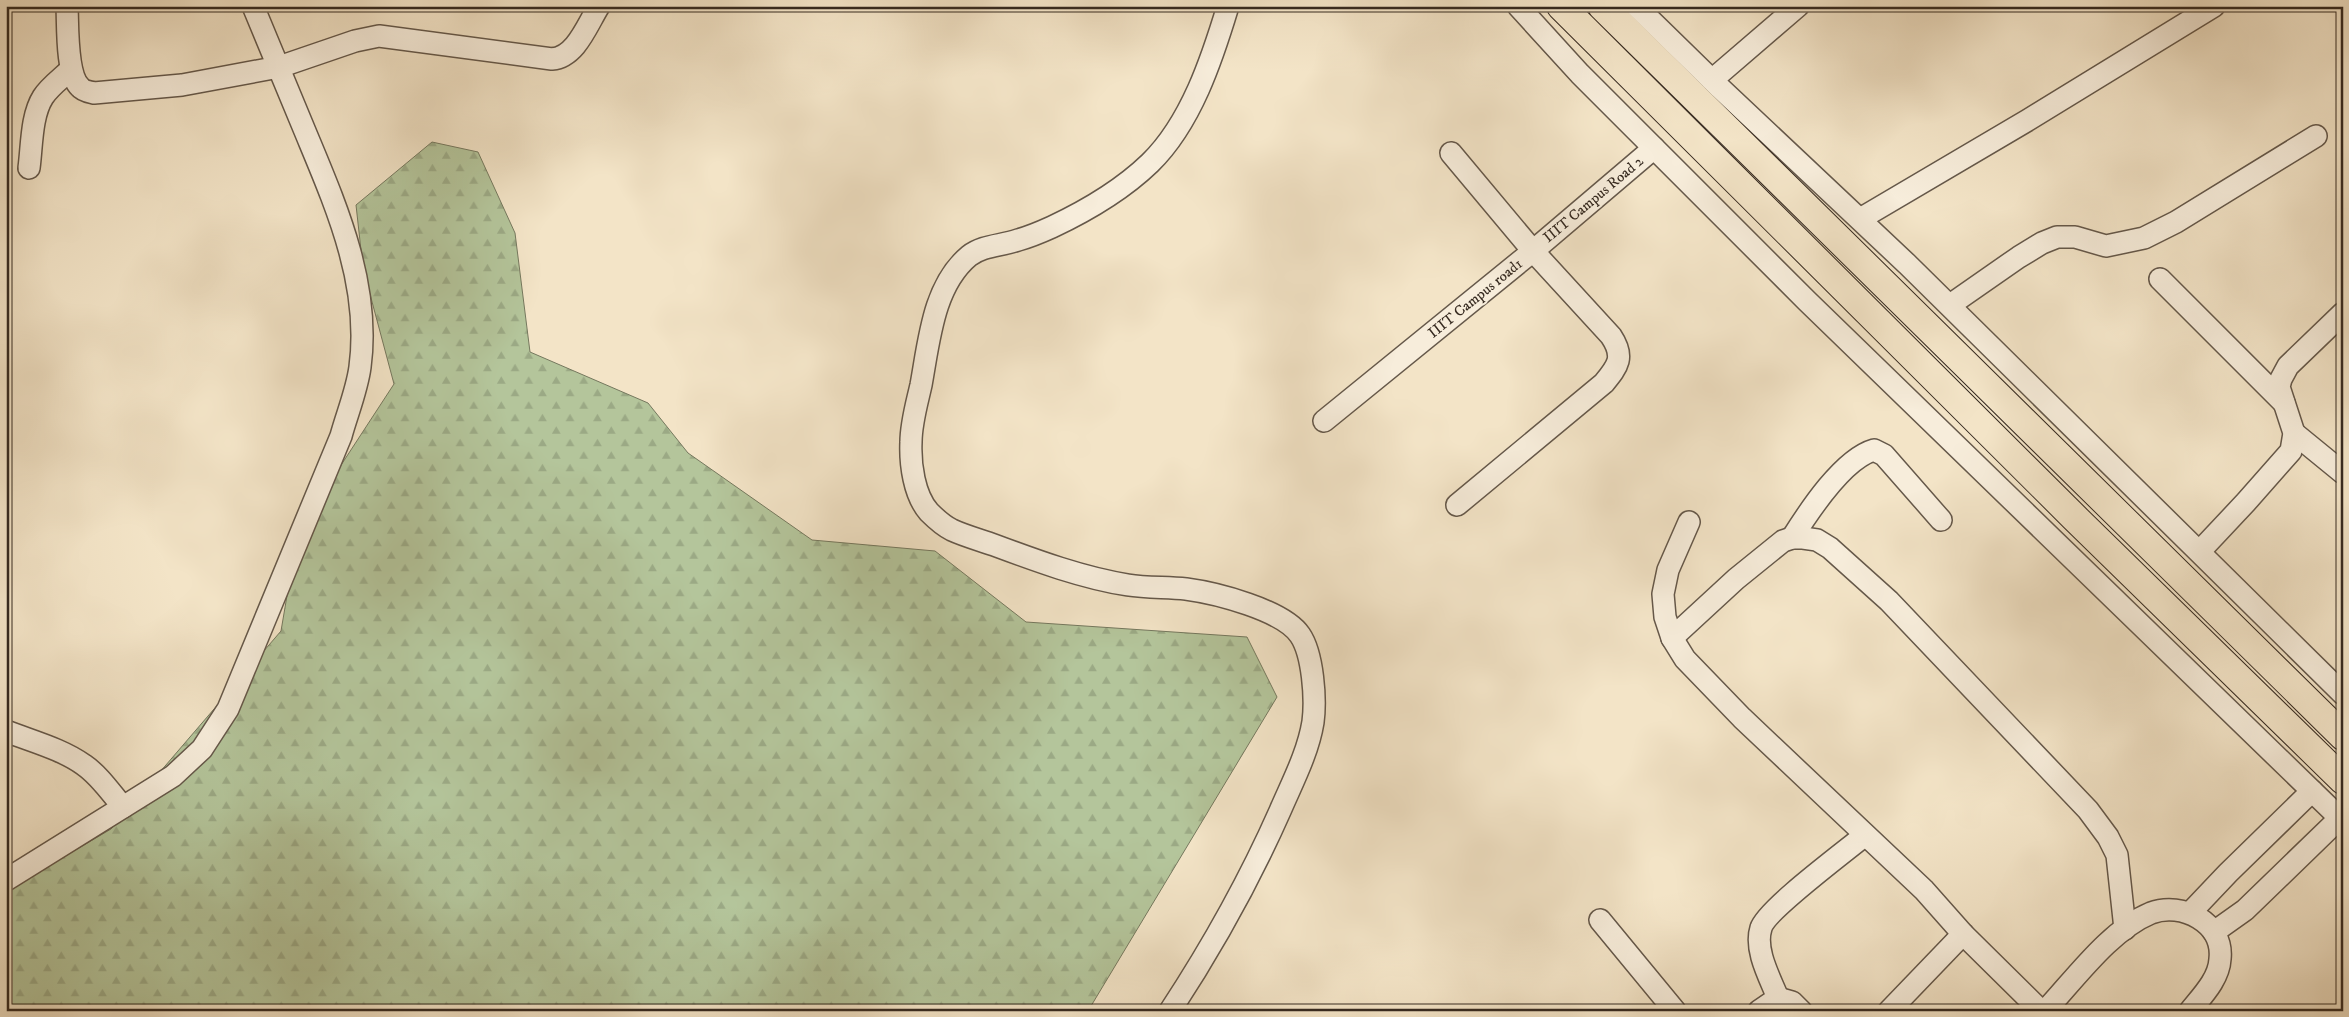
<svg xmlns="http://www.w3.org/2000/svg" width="2349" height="1017" font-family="'IM FELL DW Pica',serif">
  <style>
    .forest { fill: url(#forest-firs); stroke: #75785e }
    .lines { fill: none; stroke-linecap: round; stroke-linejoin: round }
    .minor-casing { stroke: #65584a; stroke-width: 24 }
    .highway-casing { stroke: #362a20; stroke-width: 30 }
    .minor { stroke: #f7eddb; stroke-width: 21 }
    .highway { stroke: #f3e4c7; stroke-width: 28 }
    .labels { text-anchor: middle; stroke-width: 4; stroke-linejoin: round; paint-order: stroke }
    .street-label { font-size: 15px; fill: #362a20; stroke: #f7eddb }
  </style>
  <defs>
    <pattern id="forest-firs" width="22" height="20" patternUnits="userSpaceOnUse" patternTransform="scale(1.25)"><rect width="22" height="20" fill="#b4c59b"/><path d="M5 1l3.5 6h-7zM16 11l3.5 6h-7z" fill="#9ba985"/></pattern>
  </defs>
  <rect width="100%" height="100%" fill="#f3e4c7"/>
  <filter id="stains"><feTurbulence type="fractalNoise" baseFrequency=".004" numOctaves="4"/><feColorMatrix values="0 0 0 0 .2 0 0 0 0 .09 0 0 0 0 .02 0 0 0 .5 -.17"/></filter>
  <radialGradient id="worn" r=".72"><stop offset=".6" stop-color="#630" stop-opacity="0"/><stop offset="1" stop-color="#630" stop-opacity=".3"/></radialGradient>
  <!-- forest -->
  <path class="forest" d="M432,142L478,152L515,233L530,352L648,403L688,453L812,540L935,551L1026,622L1247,637L1277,697L1088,1011H6V891L111,829L281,631L298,531L394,384L363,268L356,205Z"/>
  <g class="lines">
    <defs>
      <g id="minor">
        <path d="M67,6C68,26 66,74 80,87C83,91 90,92 94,93L182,85L279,67L355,41L379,36L552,59C576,57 587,25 599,6"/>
        <path d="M1518,6L1580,74L1807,301L2343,821"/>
        <path d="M1636,6L1719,87L1907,264L2343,694"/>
        <path d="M1712,80L1798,6"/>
        <path d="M1451,153L1533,251L1611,336C1625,357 1618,366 1604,383L1457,505"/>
        <path d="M29,168C32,146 31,116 43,97C50,86 62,78 71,69"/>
        <path d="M1860,219L2028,120L2214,6"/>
        <path d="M2160,279L2284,403"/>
        <path d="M1950,305L2019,257L2042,243L2057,237H2075L2106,246L2144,238L2176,222L2316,136"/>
        <path d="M1324,421L1533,251L1654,148"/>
        <path d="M2294,433L2343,473"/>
        <path d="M1689,522L1668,570L1663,594L1665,617L1672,638L1685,659L1742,718L1924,890L1963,934L2041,1011"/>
        <path d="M1792,538C1809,511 1843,459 1874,450L1884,455L1941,520"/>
        <path d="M2200,551L2246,502L2291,451L2294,433L2279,387L2281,379L2288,366L2343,313"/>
        <path d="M1672,638L1736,579L1783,541L1792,538H1803L1817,540L1830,548L1889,601L2088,810L2108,837L2117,855L2125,929"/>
        <path d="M6,731C31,741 62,749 84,765C100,776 111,793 123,807"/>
        <path d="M6,880L173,776L202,749L228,709L341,436C347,414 357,390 360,367C371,286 337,208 307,136C289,92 271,49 253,6"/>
        <path d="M2191,912L2228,873L2312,791"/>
        <path d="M1600,920L1675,1011"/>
        <path d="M2214,932L2245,910L2340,818"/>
        <path d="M1778,998C1770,978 1754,950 1761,928C1766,910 1846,851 1865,835"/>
        <path d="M1170,1011C1212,947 1249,881 1280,811C1292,783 1308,753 1313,722C1316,699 1313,654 1300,635C1283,610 1216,593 1186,589C1167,587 1147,588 1128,585C1083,578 1037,561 994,545C980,540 965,536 952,530C944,526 936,519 929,512C914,495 910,464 911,442C911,423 917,403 921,385C929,342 933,286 969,256C983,245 1001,246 1018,240C1029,237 1041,232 1052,227C1086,211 1123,189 1150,163C1191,123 1212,59 1228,6"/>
        <path d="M1759,1011L1778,998L1792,1002L1801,1011"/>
        <path d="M1889,1011L1963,934"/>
        <path d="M2045,1011C2075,979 2110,930 2151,913C2182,901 2224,923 2220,959C2219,979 2202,996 2190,1011"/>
      </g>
      <g id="highway">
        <path d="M1561,6L2074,517L2343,780"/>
        <path d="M1602,6L2343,736"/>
      </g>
    </defs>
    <!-- minor casing -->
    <use href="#minor" class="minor-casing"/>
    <!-- highway casing -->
    <use href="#highway" class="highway-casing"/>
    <!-- minor -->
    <use href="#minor" class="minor"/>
    <!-- highway -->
    <use href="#highway" class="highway"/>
  </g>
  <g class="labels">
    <!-- street labels -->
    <g class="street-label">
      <text transform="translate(1593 199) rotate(-40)" y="5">IIIT Campus Road 2</text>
      <text transform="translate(1475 298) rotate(-39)" y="5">IIIT Campus road1</text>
    </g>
  </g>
  <!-- margin -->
  <rect width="2349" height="1017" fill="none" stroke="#f3e4c7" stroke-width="25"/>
  <rect x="8" y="8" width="2334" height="1002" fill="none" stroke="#362a20" stroke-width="2.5"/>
  <rect x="12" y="12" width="2324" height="992" fill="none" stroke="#362a20"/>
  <rect width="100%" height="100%" filter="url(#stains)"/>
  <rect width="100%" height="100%" fill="url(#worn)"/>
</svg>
